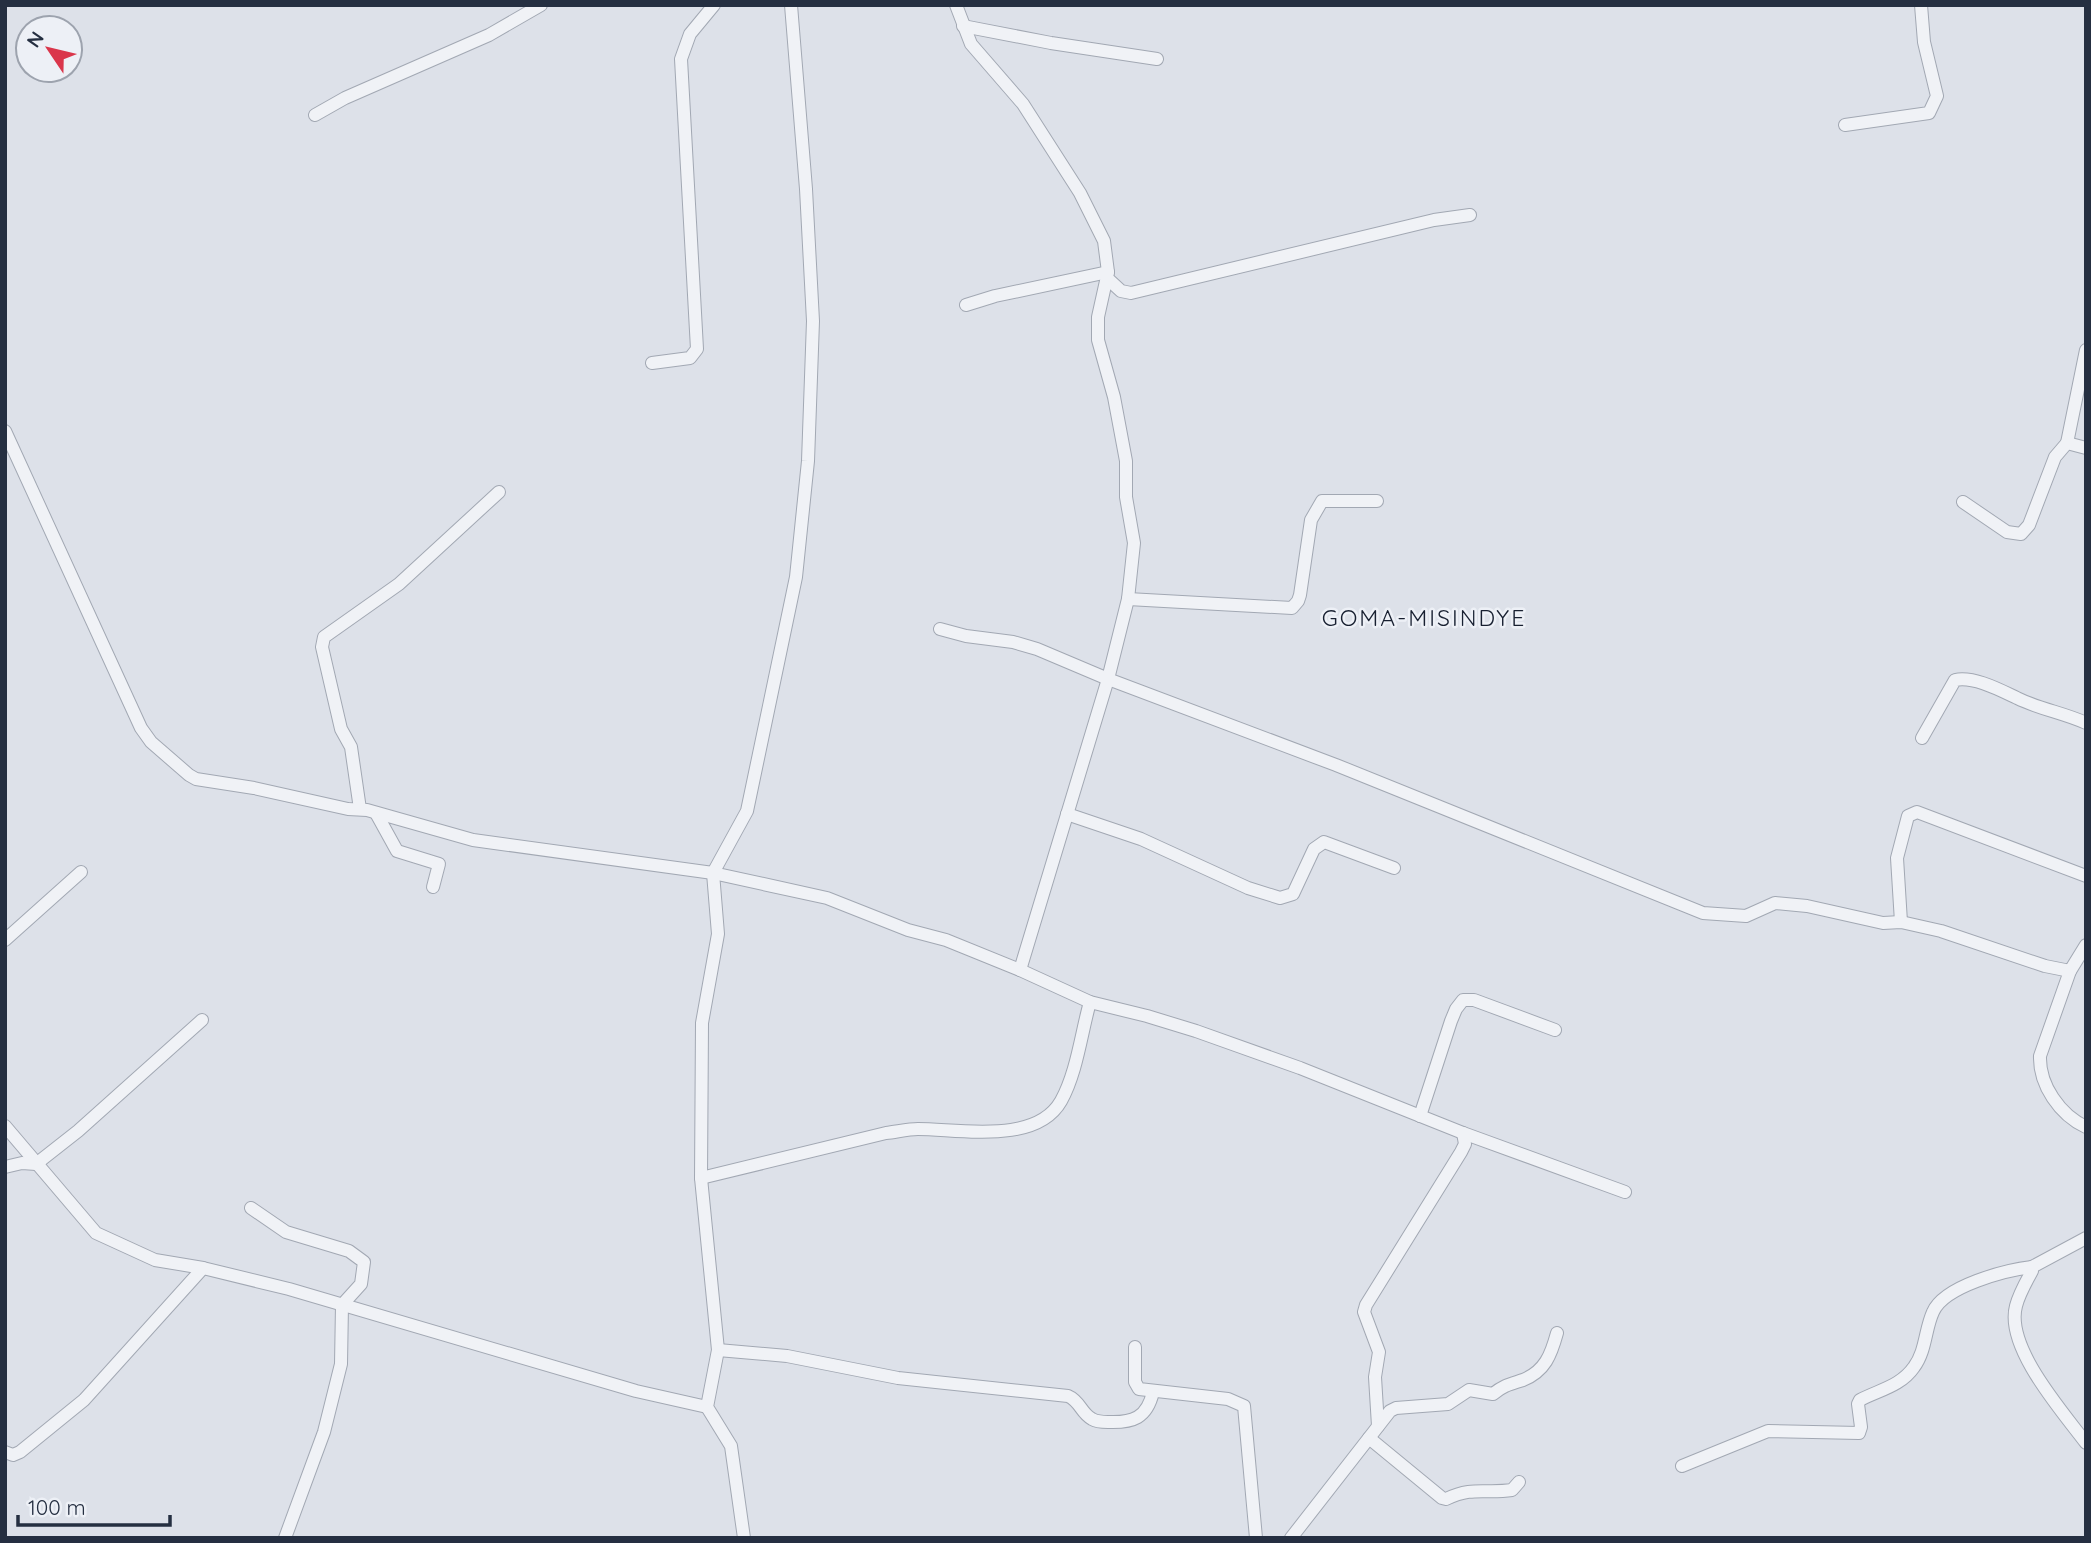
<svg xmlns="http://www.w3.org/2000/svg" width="2091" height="1543" font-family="Quicksand,sans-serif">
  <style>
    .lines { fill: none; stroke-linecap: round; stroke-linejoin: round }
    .minor-casing { stroke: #a2a8b3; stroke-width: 14 }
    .minor { stroke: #f0f2f6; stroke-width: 12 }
    .labels { text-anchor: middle; stroke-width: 5; stroke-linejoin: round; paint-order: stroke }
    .quarter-label { font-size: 23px; letter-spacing: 2px; fill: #182031; stroke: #edf0f6 }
  </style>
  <rect width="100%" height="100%" fill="#dde1e9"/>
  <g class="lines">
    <defs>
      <g id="minor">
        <path d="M963,26L1051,43L1157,59"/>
        <path d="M315,115L345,98L489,35L541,5"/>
        <path d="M1845,125L1929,113L1937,96L1924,42L1921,5"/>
        <path d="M1108,279L1121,291L1131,293L1434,220L1470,215"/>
        <path d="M966,305L995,296L1108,272"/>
        <path d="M652,363L690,358L697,349L681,59L690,34L714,5"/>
        <path d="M5,431L141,728L151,742L189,775L196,779L254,788L348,809L367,810L473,840L713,873L827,898L908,930L946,940L1020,970L1108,679L1128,599L1134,543L1126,497V461L1114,397L1098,340V317L1108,272L1104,241L1080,193L1023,104L971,44L956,5"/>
        <path d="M2067,443L2086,350"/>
        <path d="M1963,502L2007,532L2021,534L2029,525L2055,457L2067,443L2086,448"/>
        <path d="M1128,599L1292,608L1298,601L1300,595L1311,520L1322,501H1377"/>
        <path d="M940,629L966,636L1013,642L1037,649L1108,679L1336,765L1703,913L1746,916L1775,903L1807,906L1883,923L1901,922L1941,931L2045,966L2070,971L2086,945"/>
        <path d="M1922,738L1955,680C1974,676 2000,690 2017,698C2039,709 2064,713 2086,723"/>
        <path d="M360,809L351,747L341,729L322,647L324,637L399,584L499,492"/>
        <path d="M376,813L397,851L439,864L433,887"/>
        <path d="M1067,814L1141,839L1248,888L1280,898L1293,894L1314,849L1324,842L1394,868"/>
        <path d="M1901,922L1897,858L1908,816L1917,812L2086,876"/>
        <path d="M5,940L81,872"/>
        <path d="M1020,970L1090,1002L1147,1016L1196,1031L1300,1068L1463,1133L1625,1192"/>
        <path d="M2070,971L2040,1056C2039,1085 2060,1115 2086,1127"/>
        <path d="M1420,1116L1451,1021L1456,1009L1463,1000H1474L1555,1030"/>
        <path d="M5,1126L96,1233L155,1260L203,1268L289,1289L636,1391L707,1407"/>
        <path d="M5,1167L22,1163L36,1164L78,1131L202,1020"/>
        <path d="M701,1178L886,1133C896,1132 908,1129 918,1129C959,1129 1036,1145 1061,1101C1077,1072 1081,1034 1090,1002"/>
        <path d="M251,1208L286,1232L349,1251L364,1262L361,1284L342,1305L341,1364L324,1432L285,1538"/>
        <path d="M2086,1238L2032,1267V1271C2026,1282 2019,1294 2016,1306C2005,1347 2062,1411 2086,1443"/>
        <path d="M1135,1347V1382L1139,1389L1228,1399L1244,1406L1256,1538"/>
        <path d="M718,1350L787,1356L898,1378L1068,1396C1080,1401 1081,1413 1092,1419C1097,1422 1102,1422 1108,1422C1133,1423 1147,1418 1153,1392"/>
        <path d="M1378,1426L1375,1377L1379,1352L1364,1312L1366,1305L1461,1152L1465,1144L1463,1133"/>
        <path d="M1369,1438L1442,1498L1446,1499C1474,1486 1484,1494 1512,1490L1519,1482"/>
        <path d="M5,1452L13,1455L20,1452L84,1400L203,1268"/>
        <path d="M1682,1466L1768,1431L1859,1433L1861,1427L1858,1404L1860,1400C1879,1390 1901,1386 1914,1367C1926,1351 1925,1329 1933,1312C1944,1286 2006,1270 2032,1267"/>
        <path d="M744,1538L731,1446L707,1407L718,1350L701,1178L702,1023L718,934L713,873L747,811L796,577L808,461L813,321L806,189L791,5"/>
        <path d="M1291,1538L1390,1411L1396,1408L1448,1404L1469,1390L1493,1394C1504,1385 1511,1384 1523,1380C1545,1371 1551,1355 1557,1333"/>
      </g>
    </defs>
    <!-- minor casing -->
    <use href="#minor" class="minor-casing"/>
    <!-- minor -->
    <use href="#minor" class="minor"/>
  </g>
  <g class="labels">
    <!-- quarter labels -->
    <g class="quarter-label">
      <text x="1424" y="626">GOMA-MISINDYE</text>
    </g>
  </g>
  <!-- border -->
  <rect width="2091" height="1543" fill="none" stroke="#252f41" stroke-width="14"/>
  <!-- north arrow -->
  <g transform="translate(49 49) rotate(305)"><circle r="33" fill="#edf0f6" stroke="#9da3ae" stroke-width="2"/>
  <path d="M0-5L12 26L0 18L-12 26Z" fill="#da364b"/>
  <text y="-10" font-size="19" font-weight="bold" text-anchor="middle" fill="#252f41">N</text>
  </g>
  <!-- scale -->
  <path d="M18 1515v10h152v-10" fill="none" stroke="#252f41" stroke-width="3.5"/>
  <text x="28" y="1515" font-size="21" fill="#252f41" stroke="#edf0f6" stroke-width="5" paint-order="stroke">100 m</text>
</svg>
